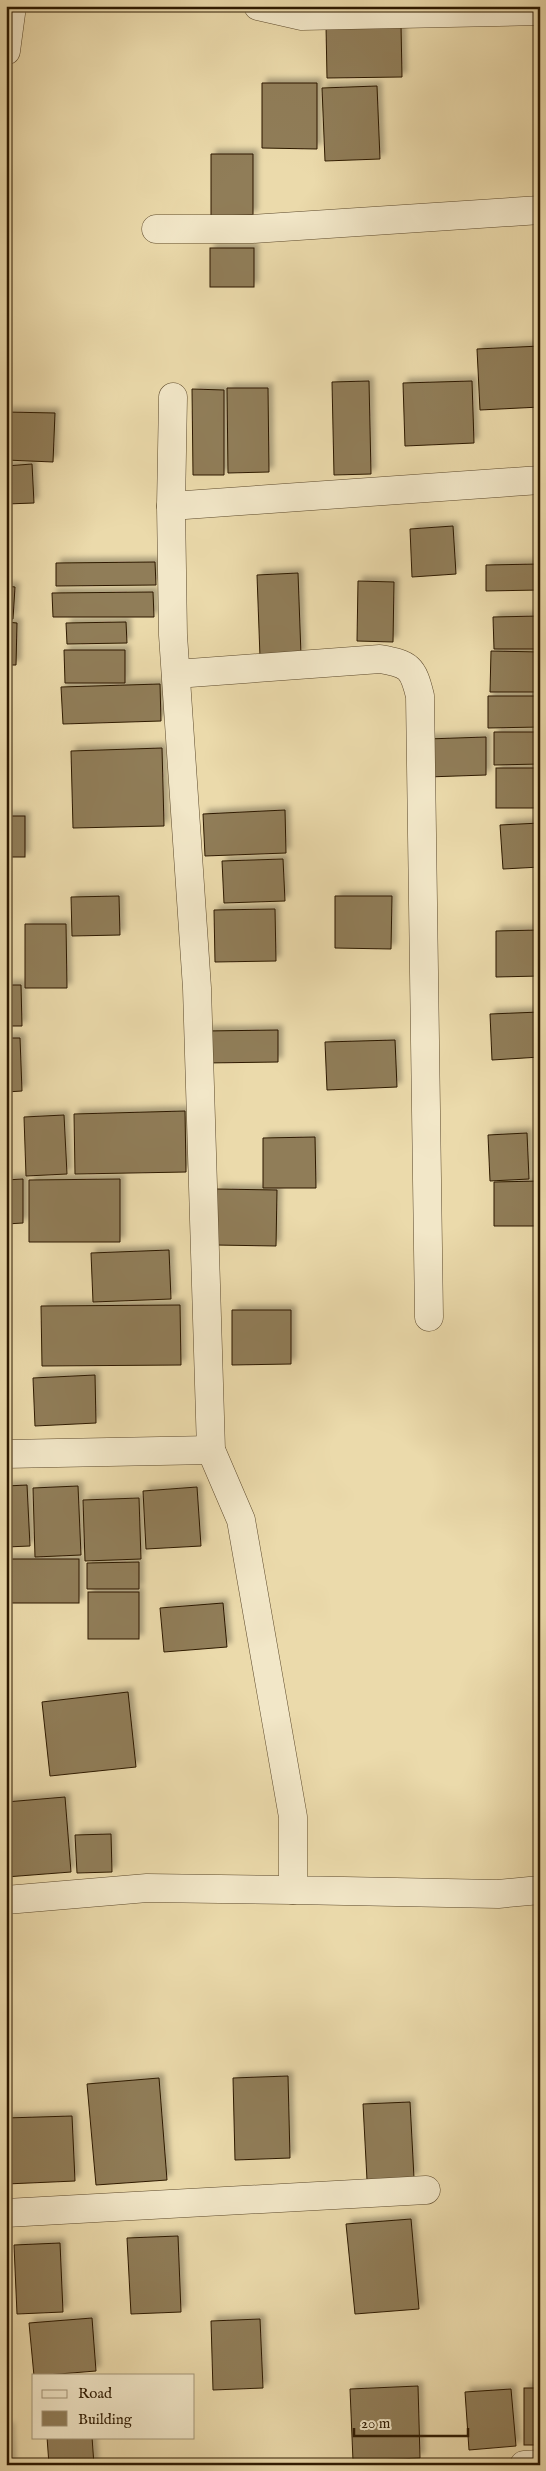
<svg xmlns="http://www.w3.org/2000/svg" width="546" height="2471" font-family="'IM FELL English',serif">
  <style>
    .building { fill: #907d59; stroke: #2d1900; filter: url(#shadow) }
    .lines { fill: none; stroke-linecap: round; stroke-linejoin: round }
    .minor-casing { stroke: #5c492b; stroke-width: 29 }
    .minor { stroke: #f2e7c8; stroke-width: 28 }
  </style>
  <defs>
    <filter id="shadow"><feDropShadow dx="4.5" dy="-4.5" stdDeviation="2.5" flood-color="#0004"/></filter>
  </defs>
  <rect width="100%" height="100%" fill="#ebdaab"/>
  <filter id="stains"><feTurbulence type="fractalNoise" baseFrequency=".004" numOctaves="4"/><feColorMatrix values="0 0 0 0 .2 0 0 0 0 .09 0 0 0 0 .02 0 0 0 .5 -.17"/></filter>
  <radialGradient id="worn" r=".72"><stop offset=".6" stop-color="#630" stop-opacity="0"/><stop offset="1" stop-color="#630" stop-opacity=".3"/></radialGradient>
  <!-- building -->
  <g class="building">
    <path d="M401,25L402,77L327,78L326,26Z"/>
    <path d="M262,83H317V149L262,148Z"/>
    <path d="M377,86L380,159L325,161L322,88Z"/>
    <path d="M211,154H253V215L211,216Z"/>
    <rect x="210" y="248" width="44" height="39"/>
    <path d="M540,346V407L480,410L477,349Z"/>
    <path d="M369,381L371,474L334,475L332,382Z"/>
    <path d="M472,381L474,443L405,446L403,383Z"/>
    <path d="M227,388H268L269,472L228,473Z"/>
    <path d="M192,389L224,390V475H193Z"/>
    <path d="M6,412L55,413L53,462L6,460Z"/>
    <path d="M32,464L34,503L6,504V466Z"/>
    <path d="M453,526L456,574L412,577L410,529Z"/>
    <path d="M155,562L156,585L56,586V563Z"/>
    <path d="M540,564V590L486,591V565Z"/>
    <path d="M298,573L301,655L260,657L257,575Z"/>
    <path d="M358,581L394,582L393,642L357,641Z"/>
    <path d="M6,586L15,587L13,619H6Z"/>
    <path d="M153,592L154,617H53L52,593Z"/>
    <path d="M540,616V649H494L493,617Z"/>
    <path d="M6,622L17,623L16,665H6Z"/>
    <path d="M126,622L127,643L67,644L66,623Z"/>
    <path d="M64,650H125V683H65Z"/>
    <path d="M491,651L540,652V692H490Z"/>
    <path d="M160,684L161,721L63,724L61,687Z"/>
    <path d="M488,696H540V727L488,728Z"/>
    <path d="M494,732H540V764L494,765Z"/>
    <path d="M486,737V775L427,777V739Z"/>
    <path d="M162,748L164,826L73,828L71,751Z"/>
    <rect x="496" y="768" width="44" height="40"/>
    <path d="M285,810L286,853L205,856L203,814Z"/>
    <rect x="6" y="816" width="19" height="41"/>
    <path d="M540,823V867L503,869L500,825Z"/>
    <path d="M283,859L285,901L224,903L222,861Z"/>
    <path d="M119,896L120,935L72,936L71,897Z"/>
    <path d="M335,896H392L391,949L335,948Z"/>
    <path d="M275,909L276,961L215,962L214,910Z"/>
    <path d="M25,924H66L67,988H25Z"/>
    <path d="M540,930V976L496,977V931Z"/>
    <path d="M6,985H21L22,1026H6Z"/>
    <path d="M540,1012V1057L492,1060L490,1014Z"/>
    <path d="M278,1030V1062L205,1063V1031Z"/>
    <path d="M6,1038H20L22,1091L6,1092Z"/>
    <path d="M395,1040L397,1087L327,1090L325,1042Z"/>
    <path d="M185,1111L186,1172L75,1174L74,1114Z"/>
    <path d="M64,1115L67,1174L26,1176L24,1117Z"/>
    <path d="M527,1133L529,1179L490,1181L488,1135Z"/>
    <path d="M315,1137L316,1188H263V1138Z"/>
    <path d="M23,1179V1223L6,1224V1180Z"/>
    <path d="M120,1179V1242H29V1180Z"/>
    <path d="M540,1181V1226H494V1182Z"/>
    <path d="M216,1189L277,1190L276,1246L215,1245Z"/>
    <path d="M169,1250L171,1299L93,1302L91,1253Z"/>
    <path d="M180,1305L181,1365L42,1366L41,1306Z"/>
    <path d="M232,1310H291V1364L232,1365Z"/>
    <path d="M95,1375L96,1423L35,1426L33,1378Z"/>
    <path d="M27,1485L30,1546L6,1547V1486Z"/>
    <path d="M78,1486L81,1555L35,1557L33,1488Z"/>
    <path d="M197,1487L201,1546L146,1549L143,1491Z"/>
    <path d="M139,1498L141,1559L85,1561L83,1500Z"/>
    <rect x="6" y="1559" width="73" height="44"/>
    <path d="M139,1562V1589H87V1563Z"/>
    <rect x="88" y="1592" width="51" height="47"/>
    <path d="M223,1603L227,1647L164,1652L160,1608Z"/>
    <path d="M128,1692L136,1767L50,1776L42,1702Z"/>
    <path d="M65,1797L71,1872L6,1877V1802Z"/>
    <path d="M111,1834L112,1872L77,1873L75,1835Z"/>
    <path d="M288,2076L290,2158L235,2160L233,2078Z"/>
    <path d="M159,2078L167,2180L96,2185L87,2084Z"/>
    <path d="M410,2102L414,2178L367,2180L363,2104Z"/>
    <path d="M72,2116L75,2181L6,2184V2118Z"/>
    <path d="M411,2219L419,2309L355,2314L346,2224Z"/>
    <path d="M178,2236L181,2312L131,2314L127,2238Z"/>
    <path d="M60,2243L63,2312L17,2314L14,2245Z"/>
    <path d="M92,2318L96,2371L34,2376L29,2323Z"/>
    <path d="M260,2319L263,2388L213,2390L211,2321Z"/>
    <path d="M418,2386L420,2458L353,2461L350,2389Z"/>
    <rect x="524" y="2388" width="16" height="57"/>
    <path d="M511,2389L516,2446L469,2450L465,2392Z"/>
    <path d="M6,2427H9L11,2465H6Z"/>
    <path d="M47,2437H92L94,2465H49Z"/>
  </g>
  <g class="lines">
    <defs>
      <g id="minor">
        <path d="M258,6L302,16L540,11"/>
        <path d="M6,51L12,6"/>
        <path d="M156,229H252L540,210"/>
        <path d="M173,397L171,506L173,635L197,988L211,1450L241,1520L293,1817V1890L498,1894L540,1890"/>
        <path d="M171,506L540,480"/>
        <path d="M176,674L380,659C409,664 413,667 420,696L429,1317"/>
        <path d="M6,1454L211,1450"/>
        <path d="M6,1900L147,1888L293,1890"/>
        <path d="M6,2213L426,2190"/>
        <path d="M524,2465L540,2464"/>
      </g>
    </defs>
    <!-- minor casing -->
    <use href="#minor" class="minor-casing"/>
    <!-- minor -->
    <use href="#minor" class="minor"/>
  </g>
  <!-- margin -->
  <rect width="546" height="2471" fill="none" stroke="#ebdaab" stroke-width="25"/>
  <rect x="8" y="8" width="531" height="2456" fill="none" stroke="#2d1900" stroke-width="2.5"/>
  <rect x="12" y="12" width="521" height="2446" fill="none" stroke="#2d1900"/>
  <!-- legend -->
  <rect x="32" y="2374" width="162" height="65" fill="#f2e7c8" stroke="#a39578"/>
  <rect x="42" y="2390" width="25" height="8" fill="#f2e7c8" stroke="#a39578"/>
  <text x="78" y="2398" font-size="15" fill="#2d1900">Road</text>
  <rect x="42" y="2411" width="25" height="15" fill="#907d59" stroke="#a39578"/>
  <text x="78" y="2424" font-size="15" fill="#2d1900">Building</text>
  <!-- scale -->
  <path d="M354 2428v8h114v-8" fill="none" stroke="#2d1900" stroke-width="2.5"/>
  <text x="361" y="2428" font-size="15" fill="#2d1900" stroke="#f2e7c8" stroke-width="4" paint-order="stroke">20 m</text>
  <rect width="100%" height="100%" filter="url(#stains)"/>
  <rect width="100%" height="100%" fill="url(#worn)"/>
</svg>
